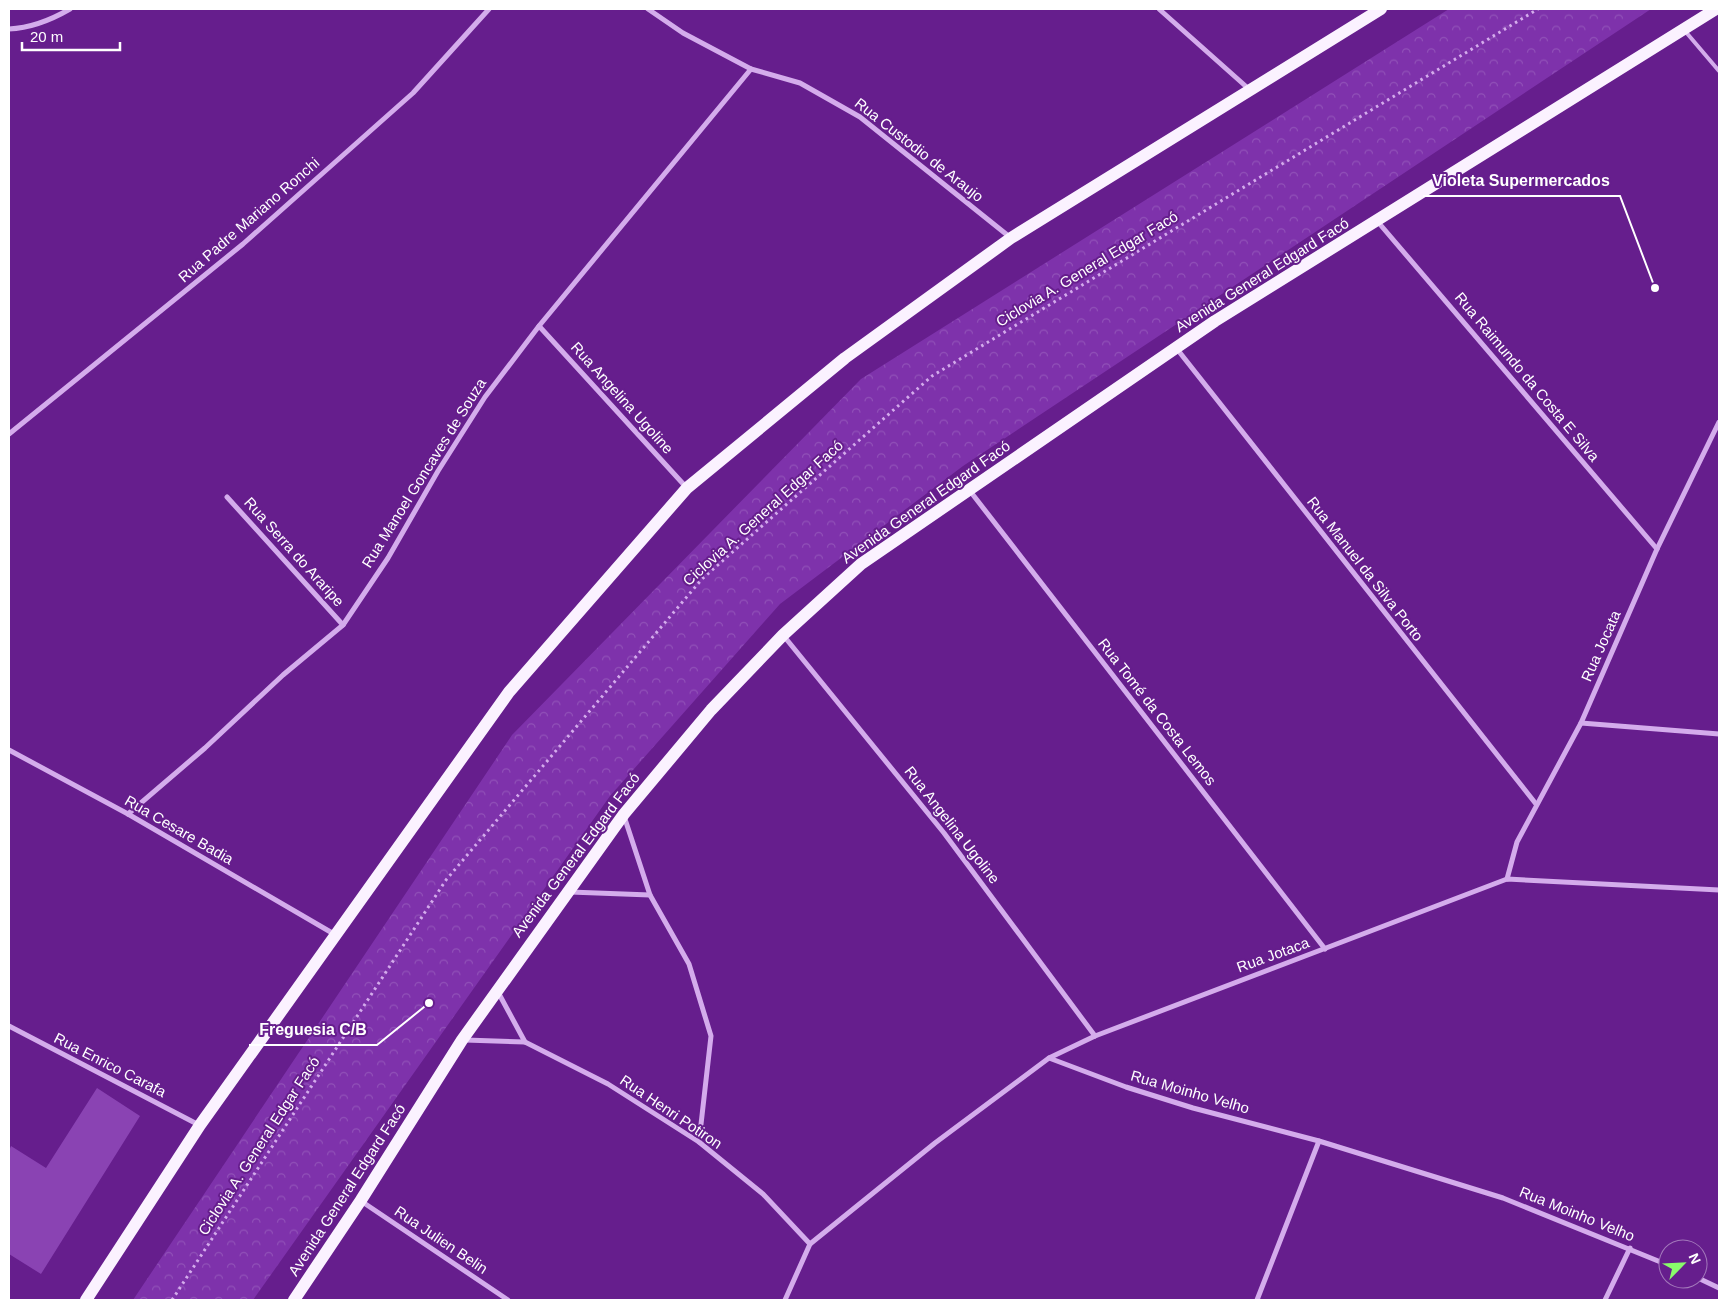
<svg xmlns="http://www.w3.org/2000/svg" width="1728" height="1309" font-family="Arial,sans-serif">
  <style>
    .park { fill: url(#park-crowns) }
    .building { fill: #8a43b3 }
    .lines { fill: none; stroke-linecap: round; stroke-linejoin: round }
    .path { stroke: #d4acec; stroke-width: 3; stroke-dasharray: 2.5 4; stroke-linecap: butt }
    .service { stroke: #d4acec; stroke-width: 4 }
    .minor { stroke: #d4acec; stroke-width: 5 }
    .primary { stroke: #fbf2ff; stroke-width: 12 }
    .labels { text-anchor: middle; stroke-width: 4; stroke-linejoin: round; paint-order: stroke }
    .street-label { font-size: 15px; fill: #fff; stroke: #661e8d }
    .leader { fill: none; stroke: #fff; stroke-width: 2 }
    .callout-dot { fill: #fff; stroke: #661e8d; stroke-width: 2 }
    .callout-label { font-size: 16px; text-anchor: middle; font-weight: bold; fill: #fff; stroke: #661e8d; stroke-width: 4; stroke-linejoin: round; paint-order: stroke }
  </style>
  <defs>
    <pattern id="park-crowns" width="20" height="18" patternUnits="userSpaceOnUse" patternTransform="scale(1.25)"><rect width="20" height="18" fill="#7e32ab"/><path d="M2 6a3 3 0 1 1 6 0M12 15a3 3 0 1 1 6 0" fill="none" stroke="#9151b8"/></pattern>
  </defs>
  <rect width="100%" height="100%" fill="#661e8d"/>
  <!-- park -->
  <path class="park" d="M1449,9H1651L963,466L780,604L610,796L253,1300H133L512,735L861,379Z"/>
  <!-- building -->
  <path class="building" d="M97,1088L140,1116L41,1274L9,1254V1151L11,1146L46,1168Z"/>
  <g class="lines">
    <!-- path -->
    <path class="path" d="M172,1300L446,880L702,579L932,376L1538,9"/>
    <!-- service -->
    <path class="service" d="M1685,31L1719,71"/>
    <!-- minor -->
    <g class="minor">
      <path d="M648,9L683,33L751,69L800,83L860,117L1011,238"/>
      <path d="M1159,9L1250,90"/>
      <path d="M9,29C31,28 51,20 70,9"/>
      <path d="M1378,222L1657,549"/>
      <path d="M539,326L686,487"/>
      <path d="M1177,349L1536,804"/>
      <path d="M9,434L243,244L413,93L489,9"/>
      <path d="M970,491L1325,949"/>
      <path d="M227,497L343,625"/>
      <path d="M783,635L944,833L1095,1036"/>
      <path d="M1581,723L1719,734"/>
      <path d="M9,750L128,814L334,934"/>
      <path d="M128,814L205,748L283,675L343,625L388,558L438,471L485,397L539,326L751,69"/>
      <path d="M624,816L650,895L689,964L711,1036L699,1142"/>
      <path d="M1507,879L1517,842L1581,723L1657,549L1719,422"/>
      <path d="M570,892L650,895"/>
      <path d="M498,992L525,1042"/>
      <path d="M9,1026L199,1125"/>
      <path d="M465,1040L525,1042L608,1084L699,1142L763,1194L810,1244"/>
      <path d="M1049,1058L1126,1087L1193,1108L1319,1141L1503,1198L1668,1265"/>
      <path d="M361,1201L508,1300"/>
      <path d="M1698,1278L1719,1288"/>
      <path d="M785,1300L810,1244L935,1143L1049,1058L1095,1036L1507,879L1719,890"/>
      <path d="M1257,1300L1319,1141"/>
      <path d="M1605,1300L1630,1248"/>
    </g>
    <!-- primary -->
    <g class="primary">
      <path d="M86,1300L200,1125L509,692L687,488L845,358L1011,238L1381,9"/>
      <path d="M294,1300L361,1200L462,1040L624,814L711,710L783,635L861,564L1215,321L1716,9"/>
    </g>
  </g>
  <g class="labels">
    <!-- street labels -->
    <g class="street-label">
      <text transform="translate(919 150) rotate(38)" y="5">Rua Custodio de Araujo</text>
      <text transform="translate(249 220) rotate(-41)" y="5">Rua Padre Mariano Ronchi</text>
      <text transform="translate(1087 269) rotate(-31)" y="5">Ciclovia A. General Edgar Facó</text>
      <text transform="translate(1262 275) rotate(-32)" y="5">Avenida General Edgard Facó</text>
      <text transform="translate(1527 377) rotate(50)" y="5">Rua Raimundo da Costa E Silva</text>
      <text transform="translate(622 398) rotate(48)" y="5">Rua Angelina Ugoline</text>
      <text transform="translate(424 473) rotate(-58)" y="5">Rua Manoel Goncaves de Souza</text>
      <text transform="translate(926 502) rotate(-35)" y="5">Avenida General Edgard Facó</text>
      <text transform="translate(763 513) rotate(-42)" y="5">Ciclovia A. General Edgar Facó</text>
      <text transform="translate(294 552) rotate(48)" y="5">Rua Serra do Araripe</text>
      <text transform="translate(1365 569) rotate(52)" y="5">Rua Manuel da Silva Porto</text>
      <text transform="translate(1601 646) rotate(-66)" y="5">Rua Jocata</text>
      <text transform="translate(1157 712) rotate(52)" y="5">Rua Tomé da Costa Lemos</text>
      <text transform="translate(952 825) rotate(52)" y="5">Rua Angelina Ugoline</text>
      <text transform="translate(179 830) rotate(30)" y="5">Rua Cesare Badia</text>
      <text transform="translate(576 855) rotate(-53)" y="5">Avenida General Edgard Facó</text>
      <text transform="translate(1273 955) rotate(-20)" y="5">Rua Jotaca</text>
      <text transform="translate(110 1065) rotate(27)" y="5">Rua Enrico Carafa</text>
      <text transform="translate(1190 1092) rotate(16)" y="5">Rua Moinho Velho</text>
      <text transform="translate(671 1112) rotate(34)" y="5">Rua Henri Potiron</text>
      <text transform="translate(259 1146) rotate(-57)" y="5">Ciclovia A. General Edgar Facó</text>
      <text transform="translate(347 1190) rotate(-57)" y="5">Avenida General Edgard Facó</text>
      <text transform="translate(1577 1214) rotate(22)" y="5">Rua Moinho Velho</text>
      <text transform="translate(441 1240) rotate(34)" y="5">Rua Julien Belin</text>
    </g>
  </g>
  <!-- callouts -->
  <path class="leader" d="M1655 288L1620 196H1423M429 1003L377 1045H249"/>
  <g class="callout-dot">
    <circle cx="1655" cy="288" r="5"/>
    <circle cx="429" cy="1003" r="5"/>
  </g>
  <g class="callout-label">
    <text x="1521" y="186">Violeta Supermercados</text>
    <text x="313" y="1035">Freguesia C/B</text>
  </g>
  <!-- border -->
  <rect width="1728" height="1309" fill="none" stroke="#ffffff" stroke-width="20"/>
  <!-- north arrow -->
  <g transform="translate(1683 1264) rotate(66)"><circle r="24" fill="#661e8d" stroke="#a378bb"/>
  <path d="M0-4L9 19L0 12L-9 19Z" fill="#89fb6b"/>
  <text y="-8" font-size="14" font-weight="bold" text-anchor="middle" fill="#ffffff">N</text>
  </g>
  <!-- scale -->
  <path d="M22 42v8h98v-8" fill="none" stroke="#ffffff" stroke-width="2.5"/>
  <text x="30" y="42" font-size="15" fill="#ffffff" stroke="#661e8d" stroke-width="4" paint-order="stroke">20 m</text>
</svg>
